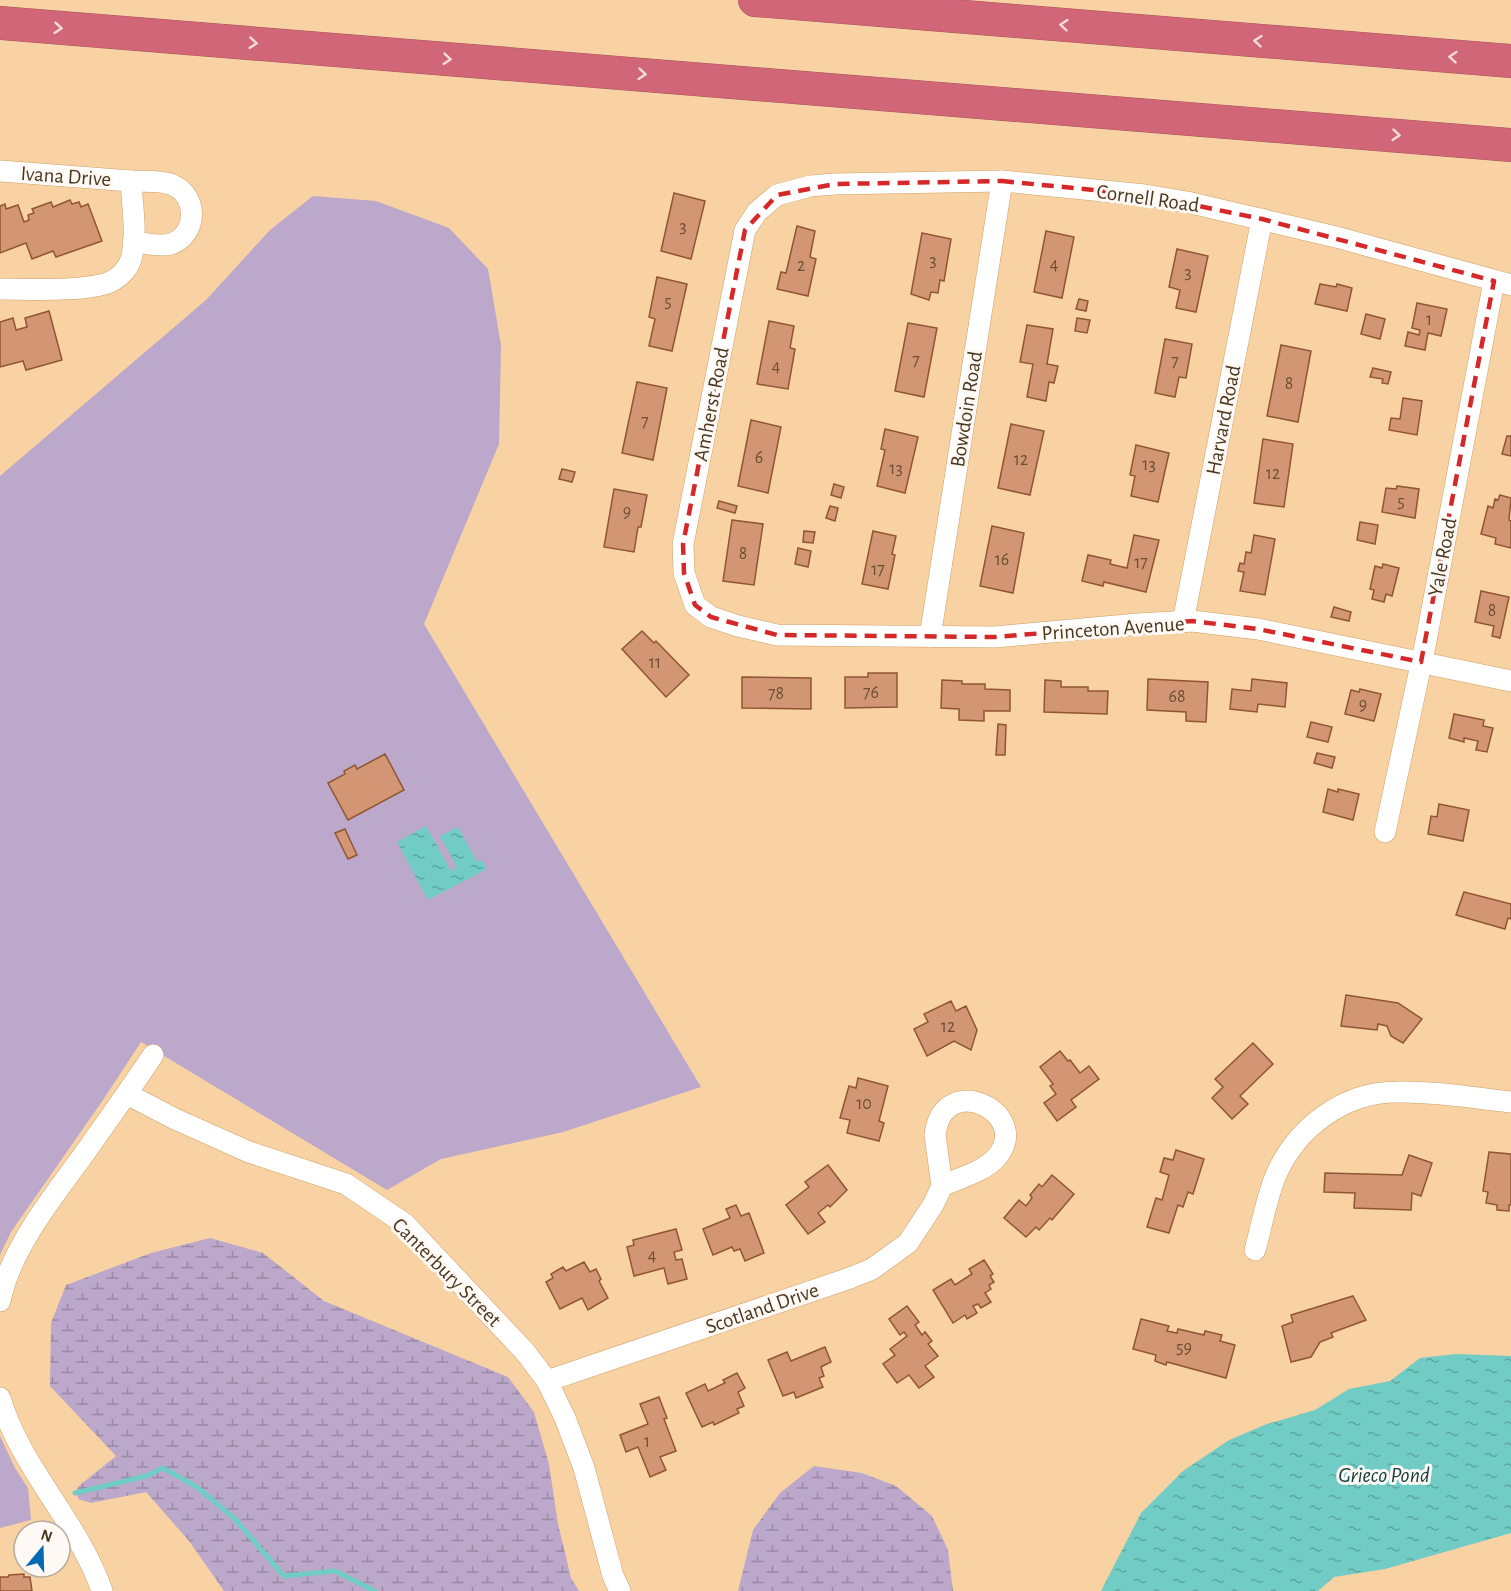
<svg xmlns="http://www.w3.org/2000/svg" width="1511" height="1591" font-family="'Alegreya Sans',sans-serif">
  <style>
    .green { fill: #bba8ca }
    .wetland { fill: url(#wetland-marsh) }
    .water { fill: url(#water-ripples) }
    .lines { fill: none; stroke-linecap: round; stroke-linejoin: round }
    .stream { stroke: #71ccc6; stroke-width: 5 }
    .building { fill: #d39674; stroke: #905532; stroke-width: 1.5 }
    .street-casing { stroke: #ce9f66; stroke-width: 22 }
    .highway-casing { stroke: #a2565a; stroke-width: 34 }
    .street { stroke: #fff; stroke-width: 21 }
    .highway { stroke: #d26679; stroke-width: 33 }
    .oneway { stroke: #f5dcdb }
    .marked { fill: none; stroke: #d62828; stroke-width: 4.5; stroke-dasharray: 12 8; stroke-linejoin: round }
    .labels { text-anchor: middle; stroke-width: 6; stroke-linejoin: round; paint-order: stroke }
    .number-label { font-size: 18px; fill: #6c4f34 }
    .street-label { font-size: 21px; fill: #4a371f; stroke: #fef9f4 }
    .water-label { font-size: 22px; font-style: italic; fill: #15403e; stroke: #fef9f4 }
  </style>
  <defs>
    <pattern id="wetland-marsh" width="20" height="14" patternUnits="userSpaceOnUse" patternTransform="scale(1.5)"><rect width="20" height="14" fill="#bba8ca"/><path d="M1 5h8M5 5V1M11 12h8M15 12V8" fill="none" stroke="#9a8aa3"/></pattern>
    <pattern id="water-ripples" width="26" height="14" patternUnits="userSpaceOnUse" patternTransform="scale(1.5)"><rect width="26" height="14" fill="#71ccc6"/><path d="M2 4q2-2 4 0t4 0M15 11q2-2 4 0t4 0" fill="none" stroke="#5fa6a0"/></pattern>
  </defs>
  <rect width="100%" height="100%" fill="#f9d2a4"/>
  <!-- green -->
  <g class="green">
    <path d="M313,196L376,201L449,228L488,269L501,345L499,444L424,624L701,1087L563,1132L441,1159L387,1190L141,1042L103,1100L11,1232L0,1255V476L206,300L270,230Z"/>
    <path d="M0,1436L15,1468L28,1488L31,1520L0,1528Z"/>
  </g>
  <!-- wetland -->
  <g class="wetland">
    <path d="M210,1238L263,1253L324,1301L508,1377L534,1412L549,1464L558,1524L571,1578L579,1591H224L189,1541L146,1492L91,1503L78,1499L77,1489L80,1485L116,1456L50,1386L51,1323L66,1285L151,1253Z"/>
    <path d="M814,1466L862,1473L896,1486L932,1516L948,1550L953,1591H738L753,1530L780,1493Z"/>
  </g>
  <!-- water -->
  <g class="water">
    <path d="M426,826L451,871L457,867L440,836L458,827L477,862L482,860L487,869L428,900L397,842Z"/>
    <path d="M1456,1354L1511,1356V1533L1385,1569L1334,1577L1318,1591H1101L1141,1513L1183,1471L1229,1440L1267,1424L1315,1410L1349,1389L1390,1381L1420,1358Z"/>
  </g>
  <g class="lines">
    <!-- stream -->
    <path class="stream" d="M75,1493L146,1476L163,1468L197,1487L234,1518L284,1576L335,1571L375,1591"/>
  </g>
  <!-- building -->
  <g class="building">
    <path d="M674,193L705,201L691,259L661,251Z"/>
    <path d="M70,200L72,204L79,202L81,207L88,204L102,241L56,257L53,251L32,259L26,243L0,253V206L5,204L6,209L18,205L24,222L29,220L28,215L34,213L32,209L51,202L53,207Z"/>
    <path d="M797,226L815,231L810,257L816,259L808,296L777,289L781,272L786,273Z"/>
    <path d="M1046,231L1074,237L1062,298L1034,292Z"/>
    <path d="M922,233L951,239L944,281L940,280L938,293L931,292L929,300L911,294Z"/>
    <path d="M1177,249L1208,256L1196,312L1176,308L1180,290L1169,287Z"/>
    <path d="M657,277L687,284L672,351L649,346L655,319L649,317Z"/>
    <path d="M1320,284L1336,287L1337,284L1352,288L1347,311L1315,304Z"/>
    <path d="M1079,299L1088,301L1086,311L1076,309Z"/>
    <path d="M1417,303L1447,309L1441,336L1428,333L1425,350L1405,346L1408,332L1419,335L1420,330L1412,328Z"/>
    <path d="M49,311L62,360L26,370L23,361L0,367V322L13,318L16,330L27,327L25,318Z"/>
    <path d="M1366,314L1385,319L1380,339L1361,334Z"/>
    <path d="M1077,318L1090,320L1087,333L1075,331Z"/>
    <path d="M769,321L794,326L790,348L795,349L788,389L757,384Z"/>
    <path d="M908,323L937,328L924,397L895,391Z"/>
    <path d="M1027,325L1053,329L1047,364L1058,366L1054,383L1049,382L1046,401L1027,397L1033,364L1020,362Z"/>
    <path d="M1165,339L1192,344L1186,378L1179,377L1175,397L1155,393Z"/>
    <path d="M1281,345L1311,351L1298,422L1267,416Z"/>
    <path d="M1373,368L1391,372L1388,384L1382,383L1383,379L1370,377Z"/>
    <path d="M637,382L667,388L653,460L622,453Z"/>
    <path d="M1403,398L1422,401L1417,435L1389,430L1391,418L1400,419Z"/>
    <path d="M751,420L781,427L768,493L738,486Z"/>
    <path d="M1011,424L1044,431L1030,495L998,488Z"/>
    <path d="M885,429L918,437L905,493L877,486L885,450L881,449Z"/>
    <path d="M1507,436H1511V456L1502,454Z"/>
    <path d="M1263,439L1293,444L1284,507L1254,503Z"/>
    <path d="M1136,445L1169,453L1158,502L1131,496L1135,476L1130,475Z"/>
    <path d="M562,469L575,472L572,482L559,479Z"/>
    <path d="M834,484L844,487L841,498L831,495Z"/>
    <path d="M1397,486L1419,489L1415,518L1382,512L1386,488L1396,489Z"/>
    <path d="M614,489L647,495L641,527H638L634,552L604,547Z"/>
    <path d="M1500,495L1511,498L1509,520L1511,521V548L1495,544L1496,538L1481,534L1488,506L1493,508L1495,499L1498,500Z"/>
    <path d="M719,501L737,506L735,513L717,508Z"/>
    <path d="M830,506L838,508L835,521L826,518Z"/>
    <path d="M732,520L763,524L754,585L723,581Z"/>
    <path d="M1360,522L1378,525L1375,544L1357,540Z"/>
    <path d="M992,526L1024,533L1013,593L980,586Z"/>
    <path d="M804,531L815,532L813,543L803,542Z"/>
    <path d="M873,531L896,536L892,554L895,555L888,589L862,584Z"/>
    <path d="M1134,535L1159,540L1146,592L1104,582L1103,586L1082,581L1088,555L1111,560L1110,564L1127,568Z"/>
    <path d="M1254,535L1275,539L1265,595L1240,591L1244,572L1238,571L1240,563L1244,564L1246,552L1251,553Z"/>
    <path d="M798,548L811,551L808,567L795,564Z"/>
    <path d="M1383,564L1399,568L1392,596L1386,594L1384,602L1372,599L1374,590L1370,589L1375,566L1382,568Z"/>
    <path d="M1481,591L1509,597L1500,638L1492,636L1494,626L1475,622Z"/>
    <path d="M1334,607L1351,612L1349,621L1331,617Z"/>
    <path d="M642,631L654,643L656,641L689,675L666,697L622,649Z"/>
    <path d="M868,673H897V707L845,708V677H868Z"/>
    <path d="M742,677L811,678V709L742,708Z"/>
    <path d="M1148,679L1208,682L1206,722L1186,721V712L1147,710Z"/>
    <path d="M1252,679L1287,683L1285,707L1258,704L1257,712L1230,709L1232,689L1251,691Z"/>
    <path d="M942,680L962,681V684H985V689L1010,690V711H984V721L959,720V709L941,708Z"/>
    <path d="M1045,680L1061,681V687H1088V691H1108L1107,714L1044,712Z"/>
    <path d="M1360,689L1381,694L1374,721L1345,714L1351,690L1359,692Z"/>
    <path d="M1454,714L1484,720L1483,726L1493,728L1487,752L1476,750L1478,741L1464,738V742L1449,738Z"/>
    <path d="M1311,722L1332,727L1328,742L1307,737Z"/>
    <path d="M998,724L1006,725L1005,755H996Z"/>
    <path d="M1317,753L1335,757L1332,768L1314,763Z"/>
    <path d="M385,754L404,790L348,820L328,783L345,774L344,771L355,765L357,769Z"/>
    <path d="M1328,789L1338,792V789L1359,794L1353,820L1323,812Z"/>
    <path d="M1439,804L1469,810L1463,841L1428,834L1431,816L1437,817Z"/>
    <path d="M345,829L357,855L348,859L335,833Z"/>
    <path d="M1464,892L1511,904V919L1508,918L1505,929L1456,915Z"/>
    <path d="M1346,995L1398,1003L1422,1019L1403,1043L1391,1036L1387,1026L1378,1024L1377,1030L1341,1026Z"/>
    <path d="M951,1001L956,1011L966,1006L977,1030L971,1050L954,1041L927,1056L914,1029L928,1022L924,1014Z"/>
    <path d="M1253,1043L1273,1064L1240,1096L1248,1104L1232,1119L1212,1098L1223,1087L1215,1079Z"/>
    <path d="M1060,1051L1068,1061L1070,1060L1080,1073L1089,1066L1099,1079L1071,1100L1076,1107L1057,1121L1044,1103L1056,1094L1050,1086L1053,1084L1040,1067Z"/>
    <path d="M858,1078L888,1086L879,1121L884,1123L879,1141L847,1133L850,1120L840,1118L849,1086L856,1088Z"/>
    <path d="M1176,1150L1204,1159L1193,1194L1188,1192L1183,1207L1178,1205L1169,1233L1147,1227L1156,1198L1162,1200L1169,1175L1160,1172L1164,1158L1173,1160Z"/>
    <path d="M1489,1152L1511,1154V1205H1509V1211L1497,1210V1205L1486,1203L1488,1192L1483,1191Z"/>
    <path d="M1409,1155L1432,1163L1421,1196L1412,1193L1411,1210L1354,1208L1355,1193L1324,1192L1325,1173L1402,1175Z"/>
    <path d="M828,1165L847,1190L830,1207L828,1205L818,1213L825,1222L808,1234L786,1205L809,1187L805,1182Z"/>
    <path d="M1052,1175L1074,1194L1052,1220L1050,1218L1039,1230L1036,1227L1026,1237L1004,1218L1019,1200L1026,1206L1032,1198L1030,1195L1039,1184L1042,1187Z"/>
    <path d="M736,1205L741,1216L749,1213L764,1253L745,1261L740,1249L734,1251L732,1247L713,1255L703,1229L730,1218L726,1209Z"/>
    <path d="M676,1229L682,1250L674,1252L676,1260L682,1259L687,1279L668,1284L664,1268L634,1276L627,1247L634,1245L633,1240Z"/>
    <path d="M984,1260L993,1274L990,1276L994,1282L989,1285L991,1289L985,1293L991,1302L981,1308L978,1304L973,1306L977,1313L967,1319L965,1315L953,1323L933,1290L951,1279L955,1285L972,1274L969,1269Z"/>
    <path d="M584,1262L590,1272L596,1269L601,1279L599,1281L608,1298L588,1310L582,1298L560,1309L546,1282L553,1278L551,1274L563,1267L566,1271Z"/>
    <path d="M1353,1296L1366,1320L1331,1333L1333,1337L1320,1342L1311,1357L1291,1362L1282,1326L1293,1322L1291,1315Z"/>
    <path d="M907,1306L919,1322L915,1325L922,1335L925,1332L932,1341L928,1344L938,1356L925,1366L934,1377L919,1388L909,1375L897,1383L883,1364L895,1355L890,1349L907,1336L904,1332L900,1335L889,1319Z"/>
    <path d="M1141,1319L1169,1326L1167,1331L1177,1333L1178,1329L1204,1335L1205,1331L1222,1335L1220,1341L1235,1345L1226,1378L1167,1362L1166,1365L1155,1361L1156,1355L1133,1349Z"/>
    <path d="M825,1347L831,1362L821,1367L824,1376L819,1378L823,1387L796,1398L794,1392L783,1396L768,1360L787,1352L791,1361Z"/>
    <path d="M737,1373L745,1388L738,1392L744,1406L737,1409L739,1413L714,1425L713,1422L702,1427L686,1393L705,1384L708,1391L725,1383L723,1380Z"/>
    <path d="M659,1397L667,1418L664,1419L676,1451L660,1457L666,1470L650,1477L638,1447L626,1452L620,1435L648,1424L640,1404Z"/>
    <path d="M24,1574V1577H30L32,1591H0V1577H8L9,1575Z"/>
  </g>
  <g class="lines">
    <defs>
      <g id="street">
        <path d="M0,171L131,181C132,204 137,232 132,255C130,267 121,277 110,282C86,292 28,289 0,289"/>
        <path d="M131,181C144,182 161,180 173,185C199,197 197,235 171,244C160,247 145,243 133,242"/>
        <path d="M1511,285L1340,238L1187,202L1145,195L1002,181L835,184L810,186L777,195L757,212L745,230L683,544L684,573L695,605L711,617L738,626L777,635L995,637L1138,624L1192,621L1258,629L1511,681"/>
        <path d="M1183,622L1262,219"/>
        <path d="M930,637L1002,181"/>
        <path d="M1385,832L1426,641L1494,281"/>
        <path d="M127,1094L175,1119L249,1152L346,1184L405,1224L526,1353L547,1381L565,1418L584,1468L613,1576L620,1591"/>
        <path d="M1255,1250C1262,1225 1266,1199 1276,1175C1297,1127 1344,1092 1397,1092C1435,1091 1473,1098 1511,1102"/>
        <path d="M0,1301C10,1251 49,1202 79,1161C104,1126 129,1091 153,1055"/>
        <path d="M547,1381L850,1278L872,1269L908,1243L933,1205L942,1186L935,1135C943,1068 1035,1114 996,1158C983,1172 959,1178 942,1186"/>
        <path d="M0,1398C21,1469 78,1521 102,1591"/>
      </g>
      <g id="highway">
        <path d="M755,0L1511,61"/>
        <path d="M0,23L1511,145"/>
      </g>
    </defs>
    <!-- street casing -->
    <use href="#street" class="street-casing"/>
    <!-- highway casing -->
    <use href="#highway" class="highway-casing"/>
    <!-- street -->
    <use href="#street" class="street"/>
    <!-- highway -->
    <use href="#highway" class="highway"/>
  </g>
  <!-- one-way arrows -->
  <defs><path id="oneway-chevron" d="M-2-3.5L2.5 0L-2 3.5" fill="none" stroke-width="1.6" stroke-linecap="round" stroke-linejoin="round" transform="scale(1.5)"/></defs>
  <g class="oneway">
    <use href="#oneway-chevron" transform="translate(1064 25) rotate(-175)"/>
    <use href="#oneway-chevron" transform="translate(58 28) rotate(5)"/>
    <use href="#oneway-chevron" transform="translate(1258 41) rotate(-175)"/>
    <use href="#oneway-chevron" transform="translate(253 43) rotate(5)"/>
    <use href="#oneway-chevron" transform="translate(1453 57) rotate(-175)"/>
    <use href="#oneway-chevron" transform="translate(447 59) rotate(5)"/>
    <use href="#oneway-chevron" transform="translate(642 74) rotate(5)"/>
    <use href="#oneway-chevron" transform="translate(1396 135) rotate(5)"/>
  </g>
  <!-- marked area -->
  <path class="marked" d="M1002,181L1145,195L1262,219L1494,281L1421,662L1258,629L1192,621L995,637L777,635L711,617L695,605L684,573L683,544L745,230L777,195L835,184Z"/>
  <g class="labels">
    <!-- number labels -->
    <g class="number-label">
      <text x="683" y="232">3</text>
      <text x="933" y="266">3</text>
      <text x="1054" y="270">4</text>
      <text x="801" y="271">2</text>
      <text x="1188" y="278">3</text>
      <text x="668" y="307">5</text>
      <text x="1429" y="325">1</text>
      <text x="916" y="366">7</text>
      <text x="1175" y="367">7</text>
      <text x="776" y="372">4</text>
      <text x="1289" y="389">8</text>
      <text x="645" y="427">7</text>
      <text x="759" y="463">6</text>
      <text x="1021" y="465">12</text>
      <text x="1149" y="470">13</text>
      <text x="896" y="474">13</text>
      <text x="1273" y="479">12</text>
      <text x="1401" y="507">5</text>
      <text x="627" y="517">9</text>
      <text x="743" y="559">8</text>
      <text x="1002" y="565">16</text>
      <text x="1141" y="568">17</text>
      <text x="878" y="575">17</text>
      <text x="1492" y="616">8</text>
      <text x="655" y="668">11</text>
      <text x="871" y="698">76</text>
      <text x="776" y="699">78</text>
      <text x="1177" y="702">68</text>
      <text x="1363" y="710">9</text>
      <text x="948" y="1032">12</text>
      <text x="864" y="1109">10</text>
      <text x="652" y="1261">4</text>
      <text x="1184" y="1353">59</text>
      <text x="647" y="1447">1</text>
    </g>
    <!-- street labels -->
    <g class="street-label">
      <text transform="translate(66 176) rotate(4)" y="7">Ivana Drive</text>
      <text transform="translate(1148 198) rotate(8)" y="7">Cornell Road</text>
      <text transform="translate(711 404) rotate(-79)" y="7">Amherst Road</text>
      <text transform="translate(966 409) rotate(-81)" y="7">Bowdoin Road</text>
      <text transform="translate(1223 420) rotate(-79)" y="7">Harvard Road</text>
      <text transform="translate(1442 557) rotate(-79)" y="7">Yale Road</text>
      <text transform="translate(1113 628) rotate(-4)" y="7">Princeton Avenue</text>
      <text transform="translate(447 1272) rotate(45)" y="7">Canterbury Street</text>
      <text transform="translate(762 1308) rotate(-19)" y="7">Scotland Drive</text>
    </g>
    <!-- water labels -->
    <g class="water-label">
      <text x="1384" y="1482">Grieco Pond</text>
    </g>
  </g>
  <!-- north arrow -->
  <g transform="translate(42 1549) rotate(19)"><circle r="28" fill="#fef9f4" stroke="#b6ab9f" stroke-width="1.5"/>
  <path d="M0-4.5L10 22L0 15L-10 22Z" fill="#0669b5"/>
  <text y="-9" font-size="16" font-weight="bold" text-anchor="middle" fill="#4a371f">N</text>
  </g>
</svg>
